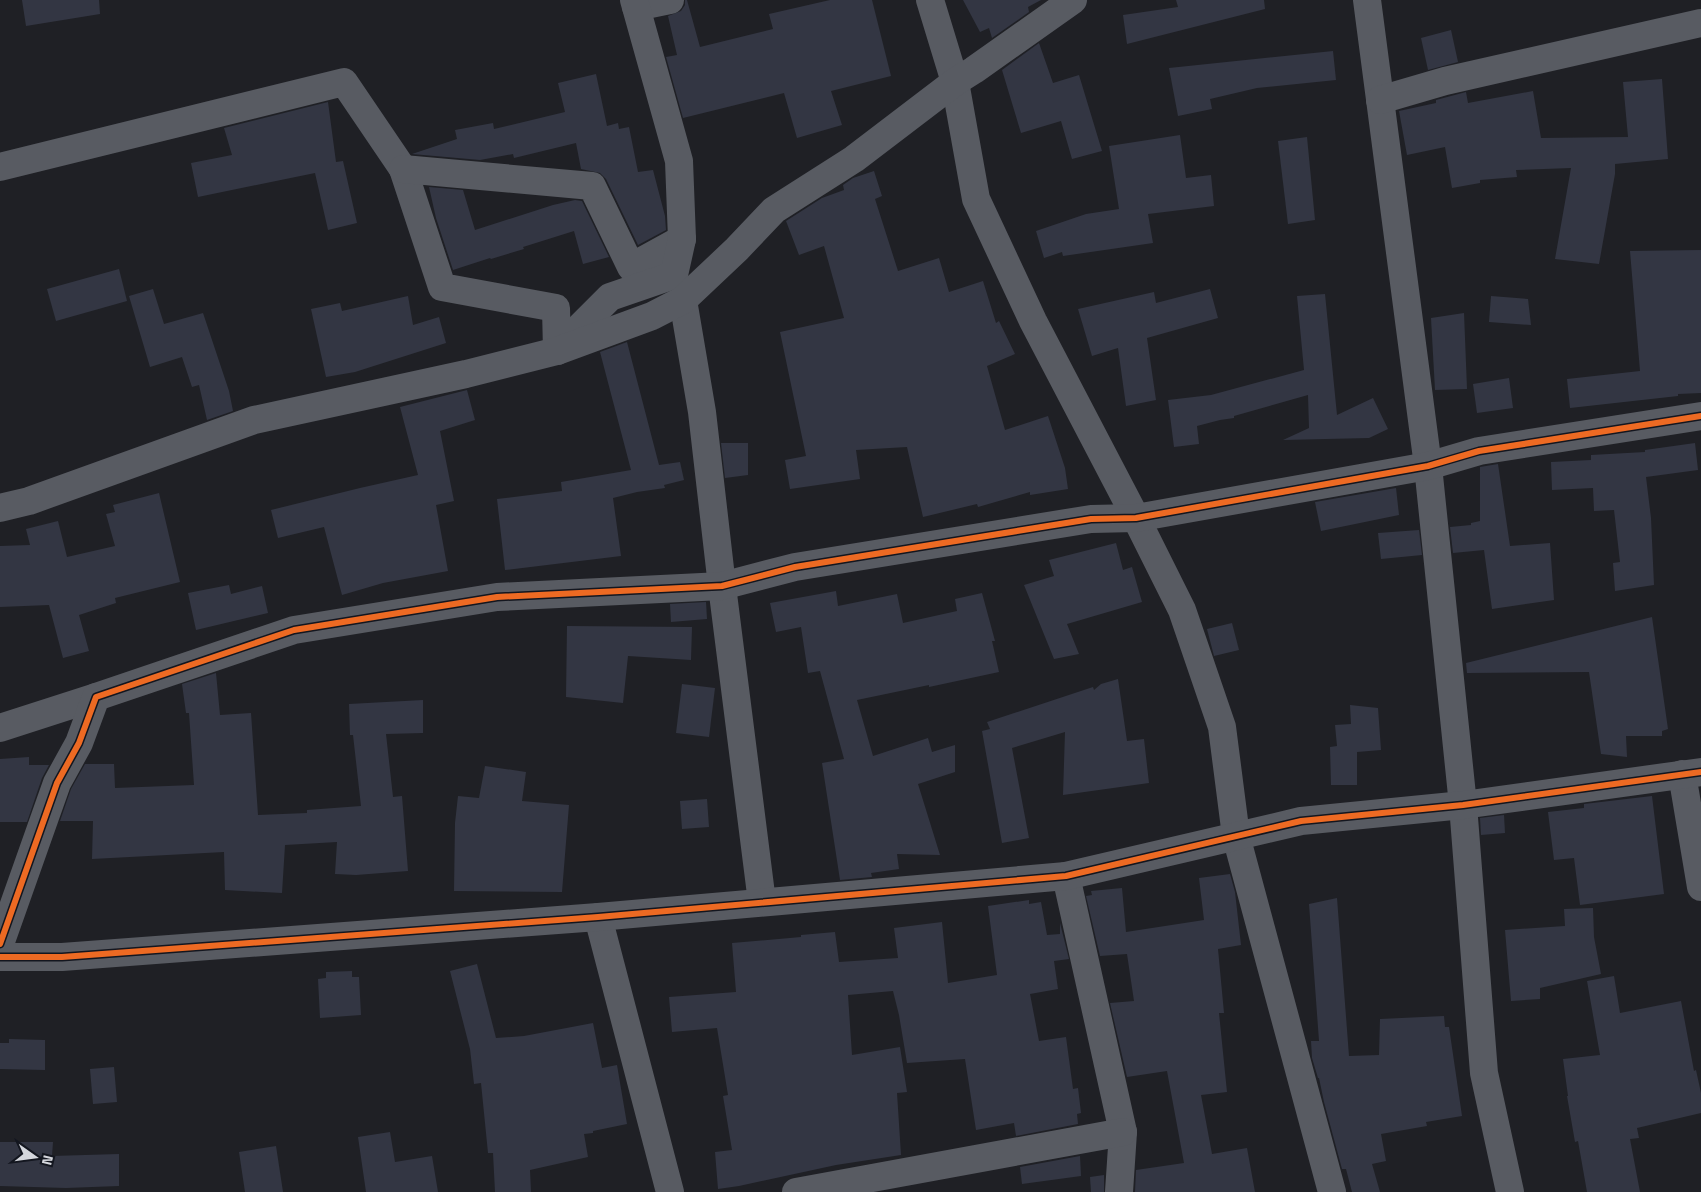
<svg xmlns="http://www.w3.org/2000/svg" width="1701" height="1192" font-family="'Titillium Web',sans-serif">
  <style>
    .building { fill: #333643 }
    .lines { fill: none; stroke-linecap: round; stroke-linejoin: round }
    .minor { stroke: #585b62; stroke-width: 28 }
    .cycleway-casing { stroke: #13161f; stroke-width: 9 }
    .cycleway { stroke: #ed6a23; stroke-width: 6 }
  </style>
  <rect width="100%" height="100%" fill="#1f2025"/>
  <!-- building -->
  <g class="building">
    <path d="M22,0H99L100,14L26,26Z"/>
    <path d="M685,0H687L700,47L773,29L769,14L830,0H872L891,76L831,91L842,125L797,138L784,93L683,118L666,57L677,55L668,16L681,11L685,5Z"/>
    <path d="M963,0H1041L1028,7L1029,12L992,38L989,28L980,32Z"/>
    <path d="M1176,0H1264L1265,9L1127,44L1123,15L1178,7Z"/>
    <path d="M1451,30L1458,62L1428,70L1421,38Z"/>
    <path d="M1039,43L1053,83L1079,75L1102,151L1072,159L1061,121L1021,133L1002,70Z"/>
    <path d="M1333,51L1336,80L1257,88L1210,99L1212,109L1178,116L1169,68Z"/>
    <path d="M596,74L607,126L618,123L619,129L629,127L638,172L653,170L665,216L666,230L638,245L606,179L600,173L581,169L576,143L514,158L513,154L480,160L412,154L457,139L455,130L493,123L494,129L565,112L558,83Z"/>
    <path d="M1662,79L1668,159L1615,164V174L1599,264L1555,259L1571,168L1516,170L1517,177L1480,180V183L1452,188L1445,147L1407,155L1399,111L1436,103V100L1466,92L1468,103L1533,91L1541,138L1628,137L1623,82Z"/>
    <path d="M328,102L336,162L343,161L357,223L328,230L315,173L198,197L191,163L232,155L224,128Z"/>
    <path d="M1180,135L1186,178L1211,175L1214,206L1148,214L1153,243L1063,256L1062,252L1044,258L1036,231L1086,214L1119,209L1109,146Z"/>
    <path d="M1307,137L1315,220L1288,224L1278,141Z"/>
    <path d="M874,171L882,196L875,199L898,271L939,258L949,292L983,281L996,323L999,321L1015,354L987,366L1005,430L1048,416L1065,468L1068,489L1030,495V492L978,507L977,504L923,517L907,447L856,450L860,479L790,489L785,460L806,456L780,332L844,318L824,246L799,255L786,221L822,198L844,190L843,185L853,178Z"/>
    <path d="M429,187L463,190L475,230L553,205L575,200L582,201L609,257L583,264L574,231L523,247L524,249L491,259L490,258L453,270L436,218Z"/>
    <path d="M1701,250V393L1678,394V396L1570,408L1567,379L1640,371L1630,251Z"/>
    <path d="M119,269L127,301L56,321L47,289Z"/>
    <path d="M153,289L164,324L203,313L229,391L233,411L207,420L199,385L192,387L182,357L150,367L129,296Z"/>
    <path d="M1210,289L1218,318L1147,338L1156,400L1126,406L1118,348L1092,356L1078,309L1154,292L1156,303Z"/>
    <path d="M1325,294L1337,415L1373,398L1388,429L1369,438L1283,440L1309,428L1308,395L1234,416V418L1220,420L1197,426L1199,444L1174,447L1168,400L1211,395L1304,370L1297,296Z"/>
    <path d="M408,296L413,325L439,317L446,343L355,372L326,377L311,309L340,303L342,311Z"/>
    <path d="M1491,296L1528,299L1531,325L1489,322Z"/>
    <path d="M1464,313L1467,389L1435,390L1431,318Z"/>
    <path d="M627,342L659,465L680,462L684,480L664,485L665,488L637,492L613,498L621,556L505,570L497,499L562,491L561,482L631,470L600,352Z"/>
    <path d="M1509,378L1513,408L1477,413L1473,384Z"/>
    <path d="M467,390L475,420L440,431L454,501L436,505L448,571L383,583L342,595L324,527L278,538L271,510L360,488L418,475L400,407Z"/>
    <path d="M721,443H748V475L725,478Z"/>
    <path d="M1695,443L1698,470L1646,477L1651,518L1654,585L1615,591L1613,563L1620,562L1614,510L1594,511L1593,488L1552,490L1551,462L1591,460V455L1645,452V450Z"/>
    <path d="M1498,464L1510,546L1550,543L1554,600L1492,609L1484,550L1453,553L1450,527L1471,525V523L1480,521V467Z"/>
    <path d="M1396,488L1399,515L1321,531L1315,502Z"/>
    <path d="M159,493L180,582L115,598L116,603L79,615L89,651L63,658L49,605L0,607V546L30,545L26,529L58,521L67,557L115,546L106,514L115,512L113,505Z"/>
    <path d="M1419,530L1422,555L1381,559L1378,533Z"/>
    <path d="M1116,543L1123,570L1132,567L1142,602L1067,624L1079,654L1054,659L1024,585L1054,576L1049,560Z"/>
    <path d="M229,585L231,594L262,586L268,613L196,630L188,593Z"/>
    <path d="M836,591L838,606L897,594L903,623L957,611L955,599L982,593L995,641H992L999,672L929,687V685L857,700L873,756L928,738L932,752L955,745V772L918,784L940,855L897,854L899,869L871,873L872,877L840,880L822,763L844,759L820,671L808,673L801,627L776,632L770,603Z"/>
    <path d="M706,602L707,619L671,622L670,604Z"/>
    <path d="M1652,617L1668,729L1662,731V736H1626L1627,757L1601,754L1589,672L1467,673L1466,663Z"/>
    <path d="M1232,623L1239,650L1214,656L1207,629Z"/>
    <path d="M567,626L692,627L691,660L628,656L623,703L566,697Z"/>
    <path d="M216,673L220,715L251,713L258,815L307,813V810L361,806L353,735H350L349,704L423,700V733L386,734L393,797L402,796L408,871L356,875L335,874L337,842L285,845L282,893L225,890L224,852L92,859L93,821H60L71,789L85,764H114L115,788L194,785L189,713H186L182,684Z"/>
    <path d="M1118,679L1127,741L1144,739L1149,783L1063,795L1065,732L1012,748L1029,838L1002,843L982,731L990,729L987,722L1093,687L1094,690L1101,684Z"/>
    <path d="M682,684L715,688L709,737L676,733Z"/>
    <path d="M1350,705L1378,708L1381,750L1357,752V785H1331L1330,747L1337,746L1335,725L1351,724Z"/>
    <path d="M29,757V765H49L42,778L27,822H0V759Z"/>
    <path d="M485,766L526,772L522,801L569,805L562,892L454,891L455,823L458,796L479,798Z"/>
    <path d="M1652,796L1664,894L1580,905L1574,858L1554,860L1548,812L1584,808V804Z"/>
    <path d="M707,799L709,827L682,829L680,801Z"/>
    <path d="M1504,815L1505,833L1481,835L1480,818Z"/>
    <path d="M1230,874L1235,892L1241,945L1218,949L1224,1013H1219L1227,1092L1201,1095L1212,1154L1247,1148L1255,1192H1135L1136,1170L1184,1163L1167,1071L1127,1077L1110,1003L1134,1001L1127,954L1100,956L1086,896L1092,895L1091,891L1122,888L1126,932L1204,920L1199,878Z"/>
    <path d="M1337,898L1349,1056L1379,1055L1380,1019L1444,1016L1445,1027H1449L1462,1116L1426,1122L1427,1126L1381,1134L1386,1161L1372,1164L1380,1192H1352L1346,1169H1342L1324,1102L1319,1078H1318L1312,1058L1311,1041H1319L1309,904Z"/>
    <path d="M1029,900V904L1041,902L1047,935L1060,934V923L1069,959L1054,961L1058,989L1030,994L1039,1041L1066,1037L1073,1089L1078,1088L1081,1113L1077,1114L1078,1124L1016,1136L1014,1123L976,1130L965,1059L907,1063L899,1015L893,991L848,995L852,1055L900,1047L907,1092L897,1093L901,1155L836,1165L739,1186L718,1189L715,1152L732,1150L723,1096L728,1095L717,1028L672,1032L669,997L736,992L732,943L801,937V935L835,932L839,962L898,958L894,928L942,922L948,983L997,975L988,906Z"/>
    <path d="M1593,908L1594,937L1601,974L1540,988V999L1511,1001L1505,930L1565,926L1564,909Z"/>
    <path d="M477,964L496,1038L524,1036L593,1023L602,1068L617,1065L627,1124L593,1131V1133L584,1134L588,1157L530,1170L531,1192H495L493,1153H488L481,1083L474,1084L470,1049L450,971Z"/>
    <path d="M352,971V977H359L361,1015L320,1018L318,979L326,978V972Z"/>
    <path d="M1614,976L1620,1013L1681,1001L1694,1071L1696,1070L1701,1093V1113L1637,1128L1639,1138L1630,1139L1640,1192H1587L1578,1141L1575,1142L1567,1096H1568L1563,1059L1600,1055L1587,981Z"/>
    <path d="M9,1039L45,1040V1070L0,1069V1043H9Z"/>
    <path d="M114,1067L117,1102L93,1104L90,1069Z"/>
    <path d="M390,1132L395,1162L432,1156L438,1192H366L358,1137Z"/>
    <path d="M0,1142H53L52,1156L119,1154V1186L66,1188L0,1186Z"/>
    <path d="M276,1146L283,1192H245L239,1152Z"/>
    <path d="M1080,1156L1081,1176L1022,1184L1020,1167Z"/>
    <path d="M1104,1175V1192H1091L1090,1177Z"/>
  </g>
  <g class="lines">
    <!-- minor -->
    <g class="minor">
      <path d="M930,0L955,82L976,199L1033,321L1136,518L1182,610L1222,727L1236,836L1332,1192"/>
      <path d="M1367,0L1428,466L1463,805L1484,1073L1510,1192"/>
      <path d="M636,7L670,0"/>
      <path d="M1380,100L1445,81L1701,23"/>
      <path d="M0,167L344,82L403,169L442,287L556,308L557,351"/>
      <path d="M403,169L592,186L631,267L682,239"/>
      <path d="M683,300L702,412L722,586L762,902"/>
      <path d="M561,346L610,297L674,275L682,239L679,161L634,0"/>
      <path d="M0,508L29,501L254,420L466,374L557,351L652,316L683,300L737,249L774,210L854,159L955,82L974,70L1073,0"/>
      <path d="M0,728L96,697"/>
      <path d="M1682,774L1701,887"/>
      <path d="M1066,876L1123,1132L1119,1192"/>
      <path d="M598,917L670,1192"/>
      <path d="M0,944L57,783L79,743L96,697L294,630L497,597L722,586L795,567L1091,519L1136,518L1428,466L1479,451L1701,416"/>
      <path d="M0,957H62L598,917L1066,876L1301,821L1463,805L1701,772"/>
      <path d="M796,1192L1123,1132"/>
    </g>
    <defs>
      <g id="cycleway">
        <path d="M0,944L57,783L79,743L96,697L294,630L497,597L722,586L795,567L1091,519L1136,518L1428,466L1479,451L1701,416"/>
        <path d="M0,957H62L598,917L1066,876L1301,821L1463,805L1701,772"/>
      </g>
    </defs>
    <!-- cycleway casing -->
    <use href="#cycleway" class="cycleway-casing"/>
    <!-- cycleway -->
    <use href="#cycleway" class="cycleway"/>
  </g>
  <!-- north arrow -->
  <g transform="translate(35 1157) rotate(104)" stroke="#13161f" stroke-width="4" paint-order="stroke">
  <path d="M0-4L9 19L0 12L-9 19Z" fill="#d5d7dd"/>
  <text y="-8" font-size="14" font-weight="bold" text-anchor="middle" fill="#d5d7dd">N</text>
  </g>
</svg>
